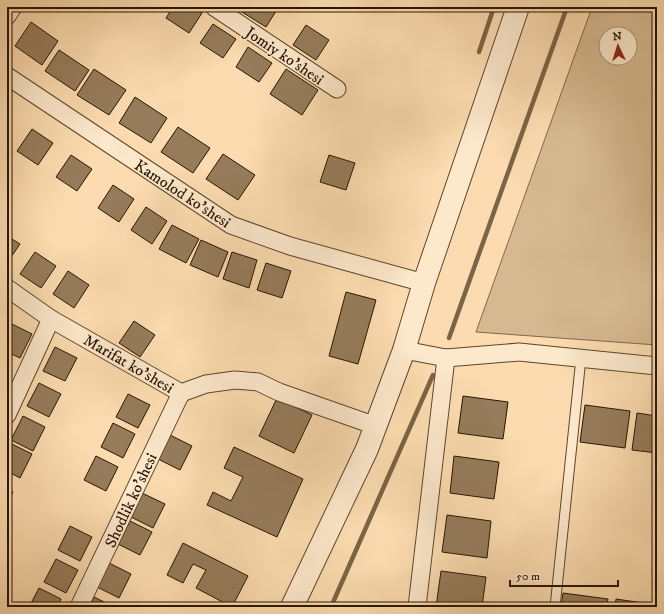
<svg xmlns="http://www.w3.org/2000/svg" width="664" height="614" font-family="'IM FELL DW Pica',serif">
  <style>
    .green { fill: #d7b991; stroke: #806749; fill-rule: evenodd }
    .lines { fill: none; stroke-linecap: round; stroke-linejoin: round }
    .stream { stroke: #7c6446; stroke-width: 4.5 }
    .building { fill: #967c5b; stroke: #291501 }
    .service-casing { stroke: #5e462c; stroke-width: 11 }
    .minor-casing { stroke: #5e462c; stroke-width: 19 }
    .tertiary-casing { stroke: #5e462c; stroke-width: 24 }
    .service { stroke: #fce8cb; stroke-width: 9 }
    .minor { stroke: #fce8cb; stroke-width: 17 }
    .tertiary { stroke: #fce8cb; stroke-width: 22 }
    .labels { text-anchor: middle; stroke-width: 3; stroke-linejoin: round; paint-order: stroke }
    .street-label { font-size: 16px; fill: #291501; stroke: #fce8cb }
  </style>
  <rect width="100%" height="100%" fill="#fbdbaf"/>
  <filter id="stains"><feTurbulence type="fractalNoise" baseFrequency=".005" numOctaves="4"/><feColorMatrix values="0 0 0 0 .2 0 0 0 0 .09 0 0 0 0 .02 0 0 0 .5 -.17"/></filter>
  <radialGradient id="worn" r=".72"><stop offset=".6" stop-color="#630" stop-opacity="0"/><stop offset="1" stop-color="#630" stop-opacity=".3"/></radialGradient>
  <!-- green -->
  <path class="green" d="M592,7H657V345L476,332ZM606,34H630V58H606Z"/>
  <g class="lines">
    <!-- stream -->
    <g class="stream">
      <path d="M479,52L494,7"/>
      <path d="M449,338L567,7"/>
      <path d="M331,607L433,375"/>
    </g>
  </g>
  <!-- building -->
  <g class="building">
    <path d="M173,7H192L202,13L189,33L166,18Z"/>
    <path d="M245,7H277L278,8L266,27L242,12Z"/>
    <path d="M31,22L58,41L42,65L15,46Z"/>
    <path d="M213,24L236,39L223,58L200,43Z"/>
    <path d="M306,25L329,40L316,60L293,45Z"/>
    <path d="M248,47L272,63L259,82L236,67Z"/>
    <path d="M59,50L89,70L75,91L45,71Z"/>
    <path d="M94,69L126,90L109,115L77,95Z"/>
    <path d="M286,69L318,90L302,115L270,94Z"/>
    <path d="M135,97L167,118L151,143L119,123Z"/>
    <path d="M178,127L210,148L193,173L161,152Z"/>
    <path d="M32,129L53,143L38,165L17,151Z"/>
    <path d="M223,154L255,175L238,200L206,179Z"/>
    <path d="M71,155L92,169L77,191L56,177Z"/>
    <path d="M329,155L355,163L346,190L320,182Z"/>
    <path d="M113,185L134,199L119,222L98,208Z"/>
    <path d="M146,207L167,221L152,244L131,230Z"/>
    <path d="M172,225L199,239L186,263L159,249Z"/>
    <path d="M7,236L20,244L7,263Z"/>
    <path d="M201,240L228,252L218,277L190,265Z"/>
    <path d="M35,252L56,266L41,288L20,274Z"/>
    <path d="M232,252L257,260L249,288L223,279Z"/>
    <path d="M266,263L291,271L282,298L257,290Z"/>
    <path d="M68,271L89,285L74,308L53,294Z"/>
    <path d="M346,292L376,300L358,364L329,356Z"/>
    <path d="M134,321L155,335L140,357L119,343Z"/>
    <path d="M10,323L32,334L20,358L7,352V328Z"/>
    <path d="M55,347L77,358L65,381L43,371Z"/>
    <path d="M39,383L61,394L49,417L27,406Z"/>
    <path d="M128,394L150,405L138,428L116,417Z"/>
    <path d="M463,396L508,402L503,439L458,433Z"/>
    <path d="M277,398L312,415L294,453L259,436Z"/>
    <path d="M585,405L630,411L625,448L580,442Z"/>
    <path d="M637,413L657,416V453L632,450Z"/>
    <path d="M23,416L45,427L33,451L11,440Z"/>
    <path d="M113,423L135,434L123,458L101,447Z"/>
    <path d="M170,435L192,446L180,470L158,459Z"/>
    <path d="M10,443L32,454L20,478L7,471V448Z"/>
    <path d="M234,447L303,479L277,537L207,505L213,492L231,501L243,477L224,468Z"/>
    <path d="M96,456L118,467L106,491L84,480Z"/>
    <path d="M454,456L499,462L494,499L450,493Z"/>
    <path d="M7,489L13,492L7,504Z"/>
    <path d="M142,493L165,504L153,528L131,517Z"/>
    <path d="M447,515L491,521L487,558L442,552Z"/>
    <path d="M130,521L152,532L140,555L118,544Z"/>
    <path d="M70,526L92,537L80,561L58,550Z"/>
    <path d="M183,543L248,576L232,607L196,588L206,570L193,564L183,583L167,575Z"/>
    <path d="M56,559L78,570L66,593L44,582Z"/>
    <path d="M109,563L131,574L119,598L97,587Z"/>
    <path d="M441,571L486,577L482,607H436Z"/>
    <path d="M39,588L61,599L57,607H29Z"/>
    <path d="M563,593L608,599L606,607H561Z"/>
    <path d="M94,597L114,607H89Z"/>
    <path d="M616,599L657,605V607H615Z"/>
  </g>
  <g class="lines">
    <defs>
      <path id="service" d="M555,607L581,358"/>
      <g id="minor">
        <path d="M214,7L337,89"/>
        <path d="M7,16L13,7"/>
        <path d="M7,76L231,225L290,246L424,283"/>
        <path d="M7,288L51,319L181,393L206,384L235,380L258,382L279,392L376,426"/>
        <path d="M404,350L446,358L519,352L657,366"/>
        <path d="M7,415L51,319"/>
        <path d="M79,607L181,393"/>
        <path d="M417,607L446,358"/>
      </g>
      <path id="tertiary" d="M292,607L367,449L404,350L424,283L518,7"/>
    </defs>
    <!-- service casing -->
    <use href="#service" class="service-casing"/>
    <!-- minor casing -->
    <use href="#minor" class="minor-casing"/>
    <!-- tertiary casing -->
    <use href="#tertiary" class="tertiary-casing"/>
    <!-- service -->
    <use href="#service" class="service"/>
    <!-- minor -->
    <use href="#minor" class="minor"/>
    <!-- tertiary -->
    <use href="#tertiary" class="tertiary"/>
  </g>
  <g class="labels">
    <!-- street labels -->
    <g class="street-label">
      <text transform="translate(285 55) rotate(34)" y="6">Jomiy ko'shesi</text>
      <text transform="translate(183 193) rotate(33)" y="6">Kamolod ko'shesi</text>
      <text transform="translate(129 363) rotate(30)" y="6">Marifat ko'shesi</text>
      <text transform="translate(130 500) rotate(-65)" y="6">Shodlik ko'shesi</text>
    </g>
  </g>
  <!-- margin -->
  <rect width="664" height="614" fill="none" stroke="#fbdbaf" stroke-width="24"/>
  <rect x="8" y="8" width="648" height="598" fill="none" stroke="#291501" stroke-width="2"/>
  <rect x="12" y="12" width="640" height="590" fill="none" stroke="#291501"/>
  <!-- north arrow -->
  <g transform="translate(618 46) rotate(356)"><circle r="19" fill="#fce8cb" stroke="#a8947a"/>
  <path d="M0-3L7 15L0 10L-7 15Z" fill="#8f2418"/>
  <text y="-6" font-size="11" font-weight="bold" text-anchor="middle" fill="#291501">N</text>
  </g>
  <!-- scale -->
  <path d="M510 580v6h108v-6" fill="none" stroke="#291501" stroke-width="2"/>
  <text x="516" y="580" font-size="12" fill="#291501" stroke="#fce8cb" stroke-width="3" paint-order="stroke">50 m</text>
  <rect width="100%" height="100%" filter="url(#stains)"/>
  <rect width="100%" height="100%" fill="url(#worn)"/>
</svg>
